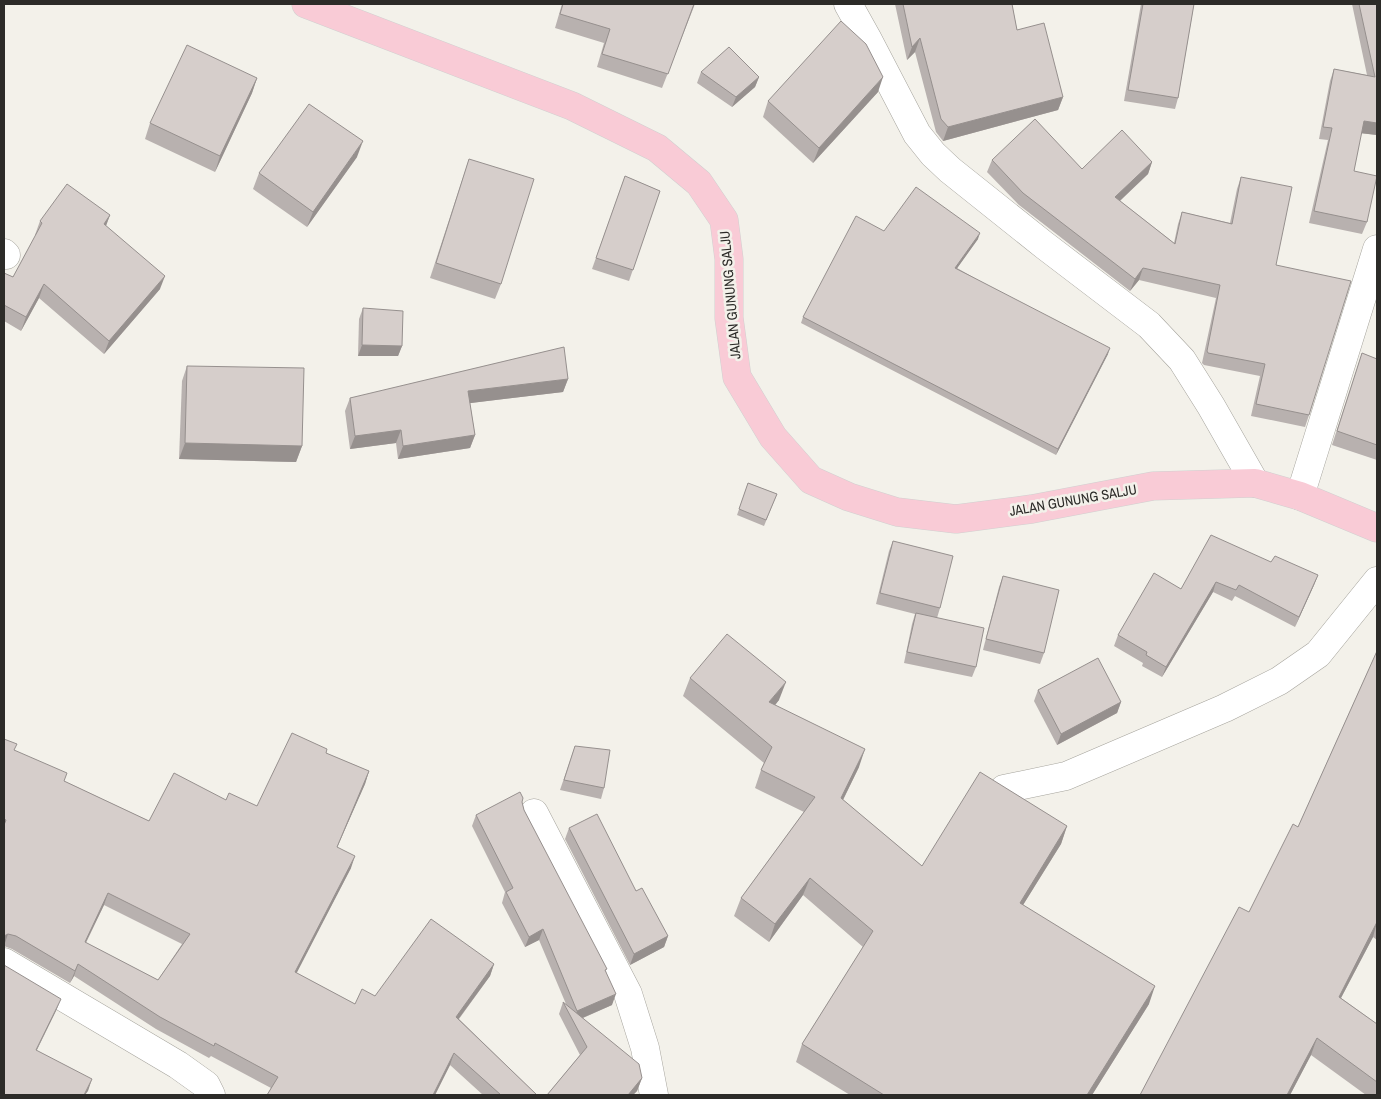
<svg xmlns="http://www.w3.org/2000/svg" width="1381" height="1099" font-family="'Archivo Narrow',sans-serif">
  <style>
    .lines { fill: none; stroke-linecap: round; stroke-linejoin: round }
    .minor-casing { stroke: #a5a39c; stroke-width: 29 }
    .major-casing { stroke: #d1d0d0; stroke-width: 29 }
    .minor { stroke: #fff; stroke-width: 28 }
    .major { stroke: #f9cbd6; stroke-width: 28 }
    .wall { fill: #b8b1af; fill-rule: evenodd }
    .shaded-wall { fill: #96908e }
    .building { fill: #d6cecb; stroke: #96908e; fill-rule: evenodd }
    .labels { text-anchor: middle; stroke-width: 5; stroke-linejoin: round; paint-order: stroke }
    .street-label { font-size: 14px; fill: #2c2b28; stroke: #f3f1ea }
  </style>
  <rect width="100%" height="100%" fill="#f3f1ea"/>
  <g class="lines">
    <defs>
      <g id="minor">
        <path d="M848,4L867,38L917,134L933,154L950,170L1044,245L1149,325L1182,360L1211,406L1255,483"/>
        <path d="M4,253L6,255"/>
        <path d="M1300,496L1377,249"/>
        <path d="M1004,789L1066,776L1225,708L1279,681L1318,654L1377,581"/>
        <path d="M534,813L628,994L645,1048L654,1095"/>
        <path d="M4,962L178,1065L206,1085L211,1095"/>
      </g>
      <path id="major" d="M306,4L572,106L657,148L699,183L724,220L729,259V318L737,377L773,437L811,480L849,497L897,512L956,519L1032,509L1153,486L1255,483L1300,496L1377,528"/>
    </defs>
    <!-- minor casing -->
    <use href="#minor" class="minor-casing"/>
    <!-- major casing -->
    <use href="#major" class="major-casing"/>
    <!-- minor -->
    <use href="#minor" class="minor"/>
    <!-- major -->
    <use href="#major" class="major"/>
  </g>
  <!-- wall -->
  <g class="wall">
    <path d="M562,4H695L662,88L597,67L604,43L555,28Z"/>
    <path d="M895,4H1012L1017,30L1063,97L1058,110L943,141L936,132L915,52L907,60Z"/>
    <path d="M1141,4H1194L1178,98L1175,109L1124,101Z"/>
    <path d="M1352,4H1377V135L1361,133L1354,171L1367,222L1362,234L1309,223L1328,140L1319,139L1330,81L1334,69L1367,75Z"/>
    <path d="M701,72L759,77L755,87L732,107L697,83Z"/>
    <path d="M257,78L252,93L215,172L145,139L150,123Z"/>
    <path d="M878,92L813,163L763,117L768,101Z"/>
    <path d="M357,157L307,227L253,189L259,173Z"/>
    <path d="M469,159L501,284L495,299L430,278Z"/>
    <path d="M992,160L1082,169L1152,162L1148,174L1120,201L1174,243L1178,224L1182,212L1230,223L1237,189L1241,177L1276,265L1309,415L1305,427L1251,416L1260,376L1204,365L1202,363L1216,298L1139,280L1130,291L1019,205L987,172Z"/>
    <path d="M625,176L660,191L629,281L592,269Z"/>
    <path d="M110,215L106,226L160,289L104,354L39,298L21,331L4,321V273L13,277L36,235H35L40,221Z"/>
    <path d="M884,231L978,239L957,268L1108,354L1056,455L801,323L803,317Z"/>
    <path d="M363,308L402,346L398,356H358L359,319Z"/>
    <path d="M1362,353L1377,359V460L1332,445Z"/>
    <path d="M187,366L302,446L296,462L179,459L182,381Z"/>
    <path d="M568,379L563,392L470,403L475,435L470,448L398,459L396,443L350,449L345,411L350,398Z"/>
    <path d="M748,483L777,494L764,526L737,515Z"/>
    <path d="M893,541L940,608L937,618L976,667L972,677L904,663L912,624L915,614L876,604L889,551Z"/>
    <path d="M1271,562L1318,575L1314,585L1295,627L1235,596L1232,601L1213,592L1162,677L1142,666L1143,663L1114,646L1118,635L1181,589Z"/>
    <path d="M1003,576L1044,653L1040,664L983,650L999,587Z"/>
    <path d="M1377,651V940L1373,937L1341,998L1377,1024V1095H1366L1311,1055L1290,1095H1140L1249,912L1298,827Z"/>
    <path d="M690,678L779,700L775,705L859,767L843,800L922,866L1067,826L1061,844L1023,905L1149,1004L1092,1095H850L796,1062L802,1044L863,947L803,895L769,942L734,916L741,898L804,812L755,788L761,770L764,763L683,696Z"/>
    <path d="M1038,690L1121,702L1117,713L1057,745L1034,701Z"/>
    <path d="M4,739L14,750L64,781L149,821L226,800L257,806L326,753L369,771L365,784L337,847L351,868L296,973L355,1004L375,996L494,964L490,976L459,1019L537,1095H483L450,1065L435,1095H267L271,1088L211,1056L209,1058L156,1029L74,976L70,983L12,949L4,946ZM104,905L182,944L158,980L86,943Z"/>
    <path d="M575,746L604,788L601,799L560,790Z"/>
    <path d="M522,802L524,810L606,971L612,1005L583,1018L642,1078L637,1091L633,1095H547L580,1055L559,1014L563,1002L566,1004L539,940L525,947L502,903L505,892L472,826L476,815Z"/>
    <path d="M569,828L636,891L668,936L664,947L630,965L565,839Z"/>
  </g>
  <!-- shaded-wall -->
  <g class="shaded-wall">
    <path d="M920,38L915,52L907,60L912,47Z"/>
    <path d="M759,77L755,87L732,107L736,97Z"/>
    <path d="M883,77L878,92L813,163L819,148Z"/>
    <path d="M257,78L252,93L215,172L220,156Z"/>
    <path d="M1063,97L1058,110L943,141L948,127Z"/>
    <path d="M1364,121L1377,123V135L1359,133Z"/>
    <path d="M363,141L357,157L307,227L313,212Z"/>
    <path d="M1152,162L1148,174L1111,209L1115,197Z"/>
    <path d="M110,215L105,228L104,224Z"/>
    <path d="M980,233L978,239L953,274L955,268Z"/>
    <path d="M1143,268L1139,280L1130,291L1135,279Z"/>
    <path d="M165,276L160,289L104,354L109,341Z"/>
    <path d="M44,284L39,298L21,331L26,317Z"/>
    <path d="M362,345L402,346L398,356H358Z"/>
    <path d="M1110,348L1108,354L1056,455L1058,449Z"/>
    <path d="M568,379L563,392L463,404L468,391Z"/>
    <path d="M401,430L396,443L350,449L355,436Z"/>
    <path d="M475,435L470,448L398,459L403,446Z"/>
    <path d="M185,443L302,446L296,462L179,459Z"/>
    <path d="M1318,575L1314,585L1295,627L1299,617Z"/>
    <path d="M1216,582L1213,592L1162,677L1166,667Z"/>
    <path d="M786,682L779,700L763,720L769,702Z"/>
    <path d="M1121,702L1117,713L1057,745L1061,734Z"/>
    <path d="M865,749L859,767L835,816L841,798Z"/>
    <path d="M369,771L365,784L332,859L337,847Z"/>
    <path d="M1067,826L1061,844L1013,921L1020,903Z"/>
    <path d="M355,856L351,868L291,984L295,972Z"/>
    <path d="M810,878L803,895L769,942L775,924Z"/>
    <path d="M108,893L104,905L80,954L85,942Z"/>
    <path d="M1377,922L1373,937L1333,1013L1339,997Z"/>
    <path d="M543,929L539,940L525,947L529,937Z"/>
    <path d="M8,934L4,946V936Z"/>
    <path d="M668,936L664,947L630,965L634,954Z"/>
    <path d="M78,964L74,976L70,983L75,971Z"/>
    <path d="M494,964L490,976L451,1029L456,1017Z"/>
    <path d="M1155,986L1149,1004L1092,1095H1087Z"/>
    <path d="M616,994L612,1005L573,1022L577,1011Z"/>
    <path d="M61,999L56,1011L31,1062L36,1050Z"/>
    <path d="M1317,1038L1311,1055L1290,1095H1287Z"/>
    <path d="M454,1053L450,1065L435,1095H433Z"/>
    <path d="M642,1078L637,1091L633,1095H628Z"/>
    <path d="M92,1079L88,1091L85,1095H84Z"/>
  </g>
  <!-- building -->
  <g class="building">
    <path d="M563,4H694L668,74L602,54L610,29L560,14Z"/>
    <path d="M903,4H1012L1017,30L1044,23L1063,97L948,127L941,119L920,38L912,47Z"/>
    <path d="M1143,4H1194L1178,98L1128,90Z"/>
    <path d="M1359,4H1377V123L1364,121L1354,171L1377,176L1367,222L1314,211L1332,128L1323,127L1334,69L1375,77Z"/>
    <path d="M841,21L866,44L883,77L819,148L768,101Z"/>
    <path d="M187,45L257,78L220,156L150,123Z"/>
    <path d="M729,47L759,77L736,97L701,72Z"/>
    <path d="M309,104L363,141L313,212L259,173Z"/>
    <path d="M1035,119L1082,169L1122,130L1152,162L1115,197L1175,244L1182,212L1232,224L1241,177L1292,187L1276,265L1351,281L1309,415L1256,404L1265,364L1208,353L1207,351L1220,285L1143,268L1135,279L1023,193L992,160Z"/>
    <path d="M469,159L534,179L501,284L436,263Z"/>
    <path d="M625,176L660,191L633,270L596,258Z"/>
    <path d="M67,184L110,215L104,224L165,276L109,341L44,284L26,317L4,305V273L13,277L42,223L40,221Z"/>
    <path d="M916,187L980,233L955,268L1110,348L1058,449L803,317L856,216L884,231Z"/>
    <path d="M363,308L403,311L402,346L362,345Z"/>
    <path d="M564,347L568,379L468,391L475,435L403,446L401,430L355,436L350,398Z"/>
    <path d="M1362,353L1377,359V445L1337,431Z"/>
    <path d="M187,366L304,368L302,446L185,443Z"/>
    <path d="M748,483L777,494L766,520L739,509Z"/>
    <path d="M1211,535L1271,562L1275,556L1318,575L1299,617L1239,585L1236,590L1216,582L1166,667L1146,655L1147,652L1118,635L1154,573L1181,589Z"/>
    <path d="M893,541L953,556L940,608L880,593Z"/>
    <path d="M1003,576L1059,590L1044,653L986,639Z"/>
    <path d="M916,613L984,628L976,667L907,652Z"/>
    <path d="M727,634L786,682L769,702L865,749L841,798L922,866L980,772L1067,826L1020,903L1155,986L1087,1095H884L802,1044L873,931L810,878L775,924L741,898L815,797L761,770L772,747L690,678Z"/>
    <path d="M1377,651V922L1339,997L1377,1024V1082L1317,1038L1287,1095H1140L1239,907L1249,912L1293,824L1298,827Z"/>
    <path d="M1098,658L1121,702L1061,734L1038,690Z"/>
    <path d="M292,733L327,749L326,753L369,771L337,847L355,856L295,972L355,1004L362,989L375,996L431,919L494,964L456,1017L537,1095H501L454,1053L433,1095H267L278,1077L215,1043L214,1046L160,1017L78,964L75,971L16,936L8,934L4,936V825L6,820L4,819V739L17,744L14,750L67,773L64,781L149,821L174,773L226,800L229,793L257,806ZM108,893L190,934L158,980L85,942Z"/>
    <path d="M575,746L610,750L604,788L564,780Z"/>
    <path d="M520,792L523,798L522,802L524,810L607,969L605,970L616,994L577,1011L543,929L529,937L506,892L513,888L476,815Z"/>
    <path d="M597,814L636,891L642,888L668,936L634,954L569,828Z"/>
    <path d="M4,965L61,999L36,1050L92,1079L84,1095H4Z"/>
    <path d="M563,1002L639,1064L642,1078L628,1095H547L587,1047Z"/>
  </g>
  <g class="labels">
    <!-- street labels -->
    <g class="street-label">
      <text transform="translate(730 295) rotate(-95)" y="5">JALAN GUNUNG SALJU</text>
      <text transform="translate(1073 500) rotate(-10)" y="5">JALAN GUNUNG SALJU</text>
    </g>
  </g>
  <!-- border -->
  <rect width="1381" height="1099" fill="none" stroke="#2c2b28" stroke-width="10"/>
</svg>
